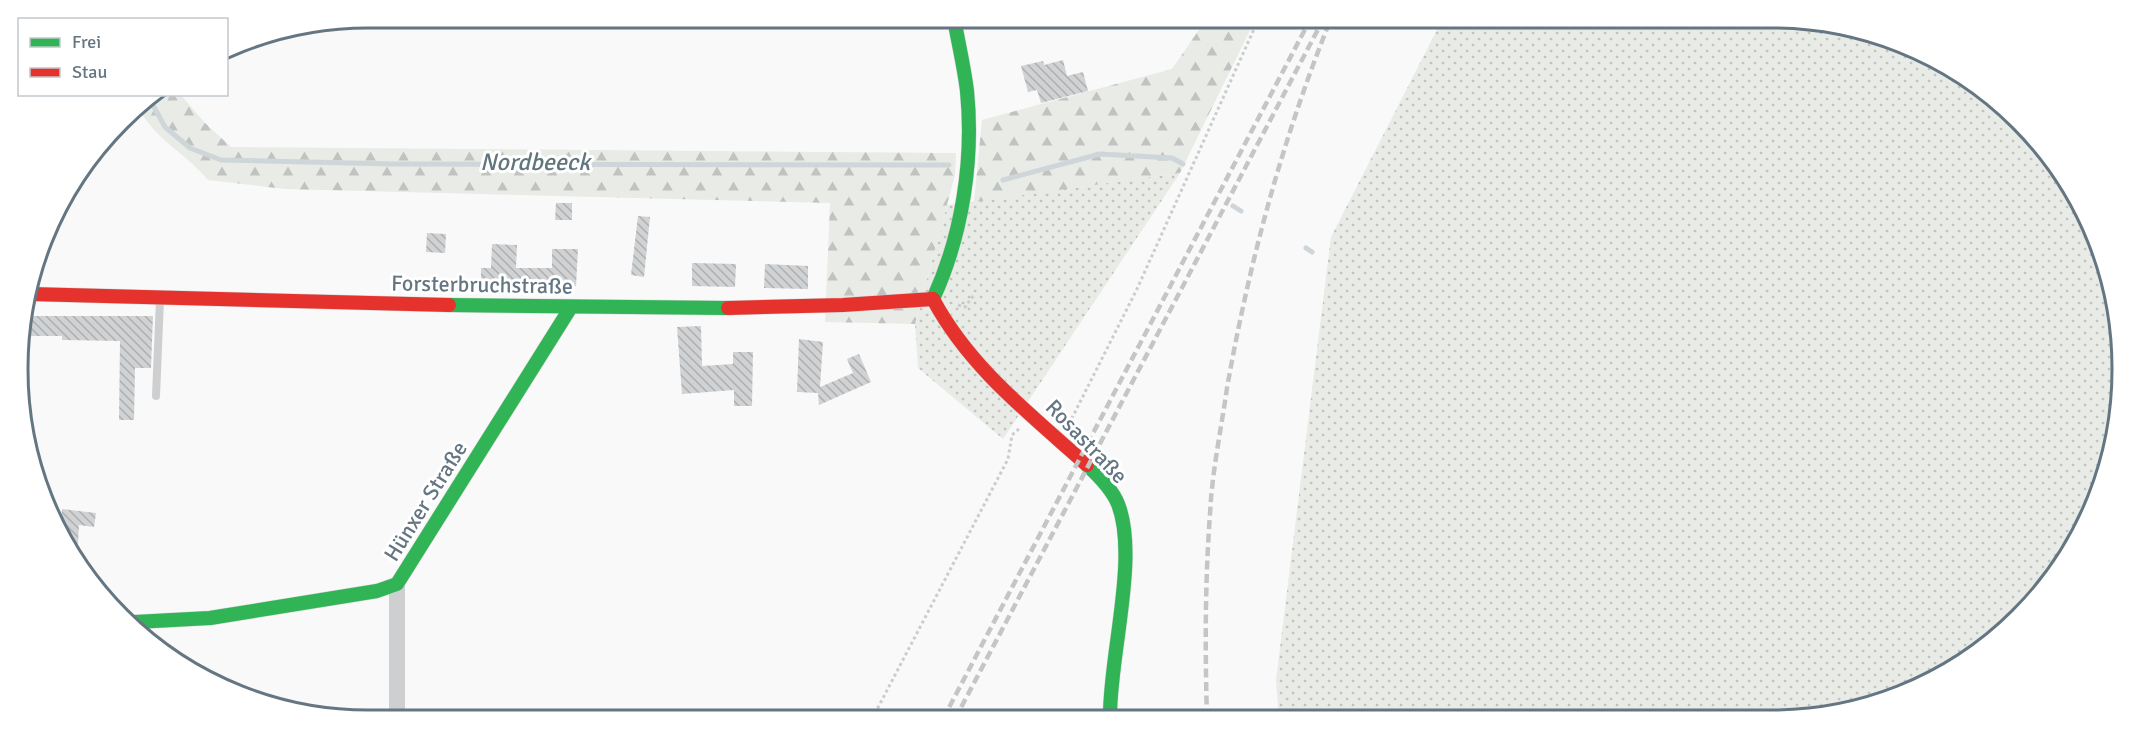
<svg xmlns="http://www.w3.org/2000/svg" width="2141" height="738" font-family="Signika,sans-serif">
  <style>
    .grass { fill: url(#grass-dots) }
    .forest { fill: url(#forest-firs) }
    .lines { fill: none; stroke-linecap: round; stroke-linejoin: round }
    .stream { stroke: #ced6d9; stroke-width: 5 }
    .building { fill: url(#building-back-hatch) }
    .fast-casing { stroke: #d5d6d7; stroke-width: 15 }
    .jam-casing { stroke: #d5d6d7; stroke-width: 15 }
    .path { stroke: #cbcccd; stroke-width: 3; stroke-dasharray: 3 3; stroke-linecap: butt }
    .lane { stroke: #cecfd0; stroke-width: 8 }
    .street { stroke: #cecfd0; stroke-width: 16 }
    .fast { stroke: #30b455; stroke-width: 14 }
    .jam { stroke: #e5322d; stroke-width: 14 }
    .rail { stroke: #c3c5c6; stroke-width: 4.5; stroke-dasharray: 9 4.5; stroke-linecap: butt }
    .labels { text-anchor: middle; stroke-width: 6; stroke-linejoin: round; paint-order: stroke }
    .street-label { font-size: 22px; fill: #657683; stroke: #fff }
    .water-label { font-size: 24px; font-style: italic; fill: #60757c; stroke: #fff }
    .rim { fill: none; stroke: #657683; stroke-width: 3 }
  </style>
  <defs>
    <pattern id="grass-dots" width="8" height="8" patternUnits="userSpaceOnUse" patternTransform="scale(1.5)"><rect width="8" height="8" fill="#e8ebe6"/><path d="M2 2h.1M6 6h.1" fill="none" stroke="#c0c3c0" stroke-width="1.8" stroke-linecap="round"/></pattern>
    <pattern id="forest-firs" width="22" height="20" patternUnits="userSpaceOnUse" patternTransform="scale(1.5)"><rect width="22" height="20" fill="#e8ebe6"/><path d="M5 1l3.5 6h-7zM16 11l3.5 6h-7z" fill="#c0c3c0"/></pattern>
    <pattern id="building-back-hatch" width="6" height="6" patternUnits="userSpaceOnUse" patternTransform="scale(1.5)"><rect width="6" height="6" fill="#d0d2d3"/><path d="M-1 5l2 2M0 0l6 6M5-1l2 2" fill="none" stroke="#acafb1"/></pattern>
  </defs>
  <rect width="100%" height="100%" fill="#f9f9f9"/>
  <!-- grass -->
  <g class="grass">
    <path d="M1443,18H1772L1863,30L1985,90L2076,193L2120,323L2111,460L2076,545L2004,633L1927,684L1818,717L1279,718L1276,680L1331,237Z"/>
    <path d="M1180,173L1003,439L918,368L915,324L947,205Z"/>
  </g>
  <!-- forest -->
  <g class="forest">
    <path d="M1207,18H1256L1180,173L974,202L982,120L1172,69Z"/>
    <path d="M155,95H181L205,123L231,147L956,153L955,175L915,324L825,322L830,203L285,189L208,180C186,153 153,139 137,105Z"/>
  </g>
  <g class="lines">
    <!-- stream -->
    <g class="stream">
      <path d="M149,98L165,127L190,148L221,160L392,164L949,165"/>
      <path d="M1003,180L1100,154L1172,158L1183,164"/>
      <path d="M1233,206L1241,211"/>
      <path d="M1306,248L1312,252"/>
    </g>
  </g>
  <!-- building -->
  <g class="building">
    <path d="M1063,60L1067,76L1083,72L1088,91L1041,103L1037,90L1028,92L1021,66L1043,61L1044,65Z"/>
    <path d="M556,203H572V220H555Z"/>
    <path d="M638,216L650,217L644,277L631,275Z"/>
    <path d="M427,233L446,234L445,253L426,252Z"/>
    <path d="M492,244L517,245L516,268H552V249H578L576,286L481,279V268H491Z"/>
    <path d="M692,263L736,264L735,287L692,286Z"/>
    <path d="M765,264L808,266V289L764,288Z"/>
    <path d="M23,316H153L151,368H135L134,420H119L120,341L62,340V336H22Z"/>
    <path d="M701,326L702,366L733,364V352H753L752,406H734V390L682,394L677,327Z"/>
    <path d="M799,339L823,342L820,387L853,373L847,359L859,354L871,382L819,405L818,393L797,392Z"/>
    <path d="M62,509L96,513L94,527L79,525L78,544H68L61,528Z"/>
  </g>
  <g class="lines">
    <defs>
      <g id="fast">
        <path d="M933,299C962,236 974,160 967,91C964,66 958,42 954,18"/>
        <path d="M449,305L728,308"/>
        <path d="M1087,465C1099,476 1112,489 1118,504C1139,557 1109,658 1110,718"/>
        <path d="M135,622L210,618L377,591L397,584L571,307"/>
      </g>
      <g id="jam">
        <path d="M30,294L449,305"/>
        <path d="M933,299C969,367 1030,414 1087,465"/>
        <path d="M728,308L843,305L933,299"/>
      </g>
    </defs>
    <!-- fast casing -->
    <use href="#fast" class="fast-casing"/>
    <!-- jam casing -->
    <use href="#jam" class="jam-casing"/>
    <!-- path -->
    <g class="path">
      <path d="M958,305L965,307L974,295"/>
      <path d="M1069,424L1137,289L1259,18"/>
      <path d="M872,719L1008,459L1012,435L1020,428"/>
    </g>
    <!-- lane -->
    <path class="lane" d="M156,396L160,299"/>
    <!-- street -->
    <path class="street" d="M397,720V584"/>
    <!-- fast -->
    <use href="#fast" class="fast"/>
    <!-- jam -->
    <use href="#jam" class="jam"/>
    <!-- rail -->
    <g class="rail">
      <path d="M1207,718C1205,650 1205,582 1210,514C1212,472 1221,430 1227,388C1249,264 1281,144 1328,26"/>
      <path d="M943,719L1311,18"/>
      <path d="M955,719L1324,18"/>
    </g>
  </g>
  <g class="labels">
    <!-- street labels -->
    <g class="street-label">
      <text transform="translate(482 284) rotate(1)" y="8">Forsterbruchstraße</text>
      <text transform="translate(1087 441) rotate(46)" y="8">Rosastraße</text>
      <text transform="translate(425 501) rotate(-58)" y="8">Hünxer Straße</text>
    </g>
    <!-- water labels -->
    <g class="water-label">
      <text x="535" y="170">Nordbeeck</text>
    </g>
  </g>
  <!-- crop -->
  <path d="M0 0H2141V738H0ZM368 28H1772A340 340 0 0 1 2112 368V370A340 340 0 0 1 1772 710H368A340 340 0 0 1 28 370V368A340 340 0 0 1 368 28Z" fill="#fff" fill-rule="evenodd"/>
  <path class="rim" d="M368 28H1772A340 340 0 0 1 2112 368V370A340 340 0 0 1 1772 710H368A340 340 0 0 1 28 370V368A340 340 0 0 1 368 28Z"/>
  <!-- legend -->
  <rect x="18" y="18" width="210" height="78" fill="#ffffff" stroke="#c1c8cd" stroke-width="1.5"/>
  <rect x="30" y="38" width="30" height="9" fill="#30b455" stroke="#c1c8cd" stroke-width="1.5"/>
  <text x="72" y="48" font-size="18" fill="#657683">Frei</text>
  <rect x="30" y="68" width="30" height="9" fill="#e5322d" stroke="#c1c8cd" stroke-width="1.5"/>
  <text x="72" y="78" font-size="18" fill="#657683">Stau</text>
</svg>
